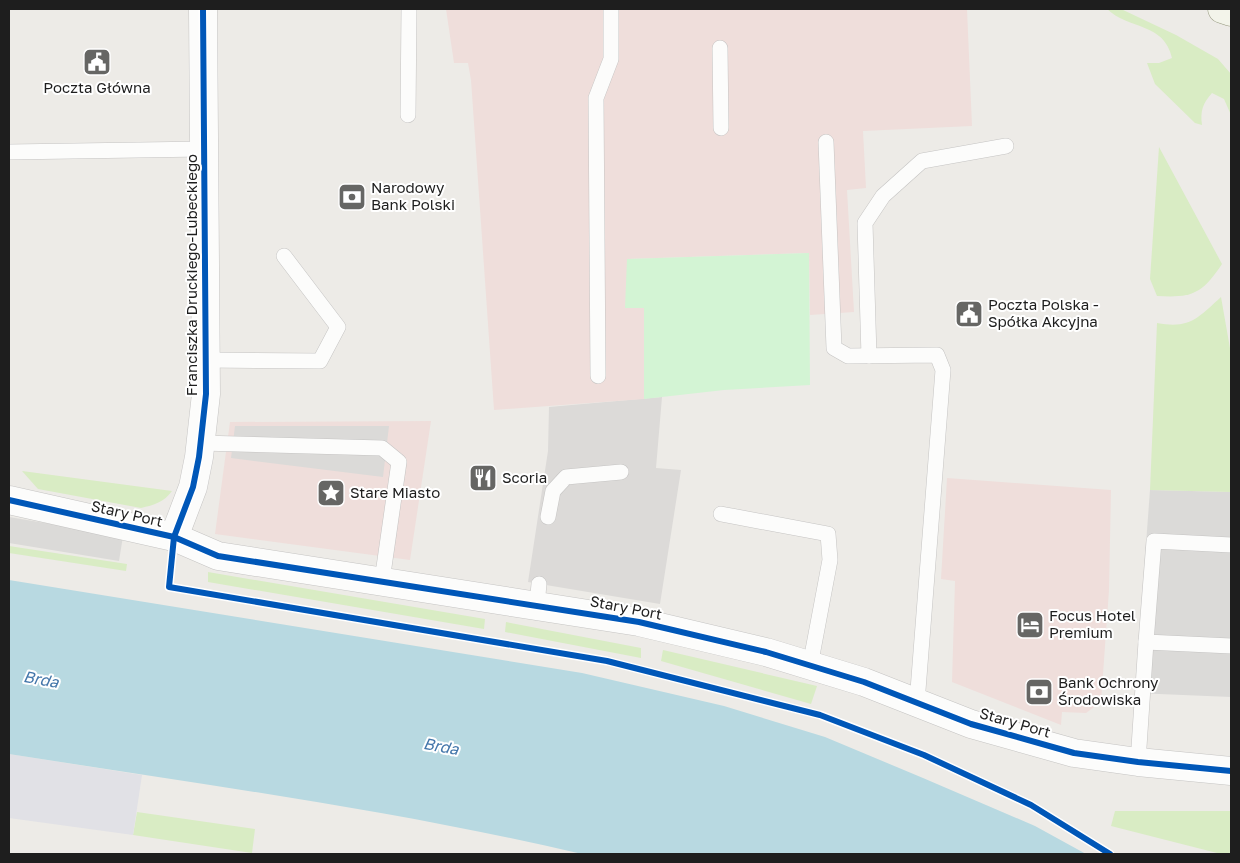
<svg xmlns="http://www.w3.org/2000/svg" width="1240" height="863" font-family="'Golos Text',sans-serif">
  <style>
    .residential { fill: #dcdad8 }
    .commercial { fill: #efdedb }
    .religious { fill: #dbdad8 }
    .grass { fill: #d9ecc4 }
    .park { fill: #d3f4d4 }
    .plaza { fill: #e1e1e6 }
    .water { fill: #b8d9e1 }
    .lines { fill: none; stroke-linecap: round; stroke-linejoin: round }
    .lane-casing { stroke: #c5c4c3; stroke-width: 16 }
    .street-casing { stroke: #c5c4c3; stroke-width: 29 }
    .secondary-casing { stroke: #95977e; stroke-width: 29 }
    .lane { stroke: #fcfcfb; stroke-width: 15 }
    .street { stroke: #fcfcfb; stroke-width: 28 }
    .secondary { stroke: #f3f4ea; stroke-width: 28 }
    .cycleway-casing { stroke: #fff; stroke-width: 9 }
    .cycleway { stroke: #0057b8; stroke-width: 6 }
    .labels { text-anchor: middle; stroke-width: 4; stroke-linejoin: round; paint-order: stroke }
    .poi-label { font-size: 15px; fill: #1e1e1e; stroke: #fff; text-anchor: start }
    .street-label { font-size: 15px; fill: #1e1e1e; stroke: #fff }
    .water-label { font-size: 16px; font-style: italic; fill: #4376aa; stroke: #fff }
  </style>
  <rect width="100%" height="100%" fill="#edebe7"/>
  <!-- residential -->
  <path class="residential" d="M662,397L656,468L681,470L660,604L528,582L548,451L549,407Z"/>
  <!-- commercial -->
  <g class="commercial">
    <path d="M446,9H967L972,126L863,131L866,188L847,190L854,312L810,315L809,253L627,259L644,308V399L494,410L471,80L468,63H454Z"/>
    <path d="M431,421L410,560L215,534L230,422Z"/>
    <path d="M947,478L1111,490L1109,590L1101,702L1086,713L1062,712L1061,725L952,682L955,581L941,579Z"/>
  </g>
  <!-- religious -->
  <g class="religious">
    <path d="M235,426H389L383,477L231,458Z"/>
    <path d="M1150,490L1231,492V697L1135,693Z"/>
    <path d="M9,517L123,536L119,561L9,543Z"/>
  </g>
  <!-- grass -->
  <g class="grass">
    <path d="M1107,9H1121L1176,35L1218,59L1231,74V115L1224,99L1212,93C1203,103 1200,111 1202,125L1195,123L1155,84L1147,63H1159L1172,58C1164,22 1129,30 1107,9Z"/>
    <path d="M1159,147L1222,264C1202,294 1192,298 1157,296L1150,279Z"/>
    <path d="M1221,297L1231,354V492L1150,490L1157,323C1190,329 1198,318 1221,297Z"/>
    <path d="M22,471L172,491C164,502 154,505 141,508L38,489Z"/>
    <path d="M9,546L127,564L126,571L9,553Z"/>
    <path d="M208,572L485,619L484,629L208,582Z"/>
    <path d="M506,622L641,648V658L505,632Z"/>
    <path d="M663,650L817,686L811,704L661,661Z"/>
    <path d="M1115,811H1231V854H1221L1111,826Z"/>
    <path d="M137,812L255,829L252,853L133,835Z"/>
  </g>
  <!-- park -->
  <path class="park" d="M809,253L810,385L724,390L644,399V308H625L627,259Z"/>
  <!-- plaza -->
  <path class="plaza" d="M9,754L142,775L133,835L9,818Z"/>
  <!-- water -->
  <path class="water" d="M9,580L582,673L724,706L825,737L923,778L1035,826L1086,854H582C394,810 200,784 9,754Z"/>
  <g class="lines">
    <defs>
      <g id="lane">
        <path d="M720,48L721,128"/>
        <path d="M408,115L409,9"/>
        <path d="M826,142L834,348L848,356L937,355L943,370L917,703"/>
        <path d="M9,152L204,149"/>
        <path d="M869,356L865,223L883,196L922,161L1006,146"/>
        <path d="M206,360L320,361L338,327L284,256"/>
        <path d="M598,376L596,98L611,59V9"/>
        <path d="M201,443L382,448L399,462L382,581"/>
        <path d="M721,514L828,534L830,560L810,666"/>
        <path d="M548,517L553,491L566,477L621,472"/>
        <path d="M1231,545L1154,541L1146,642L1231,646"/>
        <path d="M537,605L539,584"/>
        <path d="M1138,762L1146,642"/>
      </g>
      <g id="street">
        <path d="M9,500L174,537L218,556L639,622L766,652L864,682L971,724L1074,753L1138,762L1231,771"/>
        <path d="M174,537L193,487L199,457L206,394L203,9"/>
      </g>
      <path id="secondary" d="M1222,9L1231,12"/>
    </defs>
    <!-- lane casing -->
    <use href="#lane" class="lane-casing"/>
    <!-- street casing -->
    <use href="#street" class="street-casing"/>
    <!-- secondary casing -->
    <use href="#secondary" class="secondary-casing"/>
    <!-- lane -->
    <use href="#lane" class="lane"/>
    <!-- street -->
    <use href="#street" class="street"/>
    <!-- secondary -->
    <use href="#secondary" class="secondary"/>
    <defs>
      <g id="cycleway">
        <path d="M203,9L206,394L199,457L193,487L174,537L169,587L607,661L820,715L924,755L1031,805L1110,854"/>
        <path d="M9,500L174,537L218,556L639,622L766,652L864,682L971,724L1074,753L1138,762L1231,771"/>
      </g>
    </defs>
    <!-- cycleway casing -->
    <use href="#cycleway" class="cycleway-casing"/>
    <!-- cycleway -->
    <use href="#cycleway" class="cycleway"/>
  </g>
  <!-- icons -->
  <defs>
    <symbol id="civic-square" viewBox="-11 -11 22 22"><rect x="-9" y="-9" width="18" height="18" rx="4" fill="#666664" stroke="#fff"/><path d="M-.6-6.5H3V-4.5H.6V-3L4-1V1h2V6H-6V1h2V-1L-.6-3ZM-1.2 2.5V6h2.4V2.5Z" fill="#fff"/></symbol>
    <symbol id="bank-square" viewBox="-11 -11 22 22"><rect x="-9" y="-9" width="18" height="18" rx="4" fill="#666664" stroke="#fff"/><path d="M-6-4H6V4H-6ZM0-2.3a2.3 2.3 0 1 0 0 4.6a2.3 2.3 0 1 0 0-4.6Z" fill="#fff"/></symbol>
    <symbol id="restaurant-square" viewBox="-11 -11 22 22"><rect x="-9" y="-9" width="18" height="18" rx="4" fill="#666664" stroke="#fff"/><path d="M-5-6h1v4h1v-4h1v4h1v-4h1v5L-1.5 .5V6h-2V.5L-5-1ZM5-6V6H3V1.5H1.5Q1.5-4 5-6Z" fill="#fff"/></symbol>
    <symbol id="sight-square" viewBox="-11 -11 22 22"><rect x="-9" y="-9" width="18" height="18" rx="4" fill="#666664" stroke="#fff"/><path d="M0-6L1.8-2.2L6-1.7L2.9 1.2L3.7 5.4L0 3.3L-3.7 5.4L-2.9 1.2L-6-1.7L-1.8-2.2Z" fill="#fff"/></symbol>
    <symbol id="hotel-square" viewBox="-11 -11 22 22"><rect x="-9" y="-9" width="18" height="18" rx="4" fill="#666664" stroke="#fff"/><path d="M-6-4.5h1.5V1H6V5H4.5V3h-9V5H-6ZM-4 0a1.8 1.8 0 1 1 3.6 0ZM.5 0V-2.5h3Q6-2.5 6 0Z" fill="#fff"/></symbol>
  </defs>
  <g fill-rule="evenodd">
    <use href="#civic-square" x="81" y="46" width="32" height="32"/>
    <use href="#bank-square" x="336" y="181" width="32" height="32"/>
    <use href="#civic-square" x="953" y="298" width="32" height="32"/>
    <use href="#restaurant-square" x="467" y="462" width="32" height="32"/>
    <use href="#sight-square" x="315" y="477" width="32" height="32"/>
    <use href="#hotel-square" x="1014" y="609" width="32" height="32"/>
    <use href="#bank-square" x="1023" y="676" width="32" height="32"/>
  </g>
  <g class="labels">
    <!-- poi labels -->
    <g class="poi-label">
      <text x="97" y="93" text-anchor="middle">Poczta Główna</text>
      <text x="371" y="193">Narodowy<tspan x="371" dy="17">Bank Polski</tspan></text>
      <text x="988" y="310">Poczta Polska -<tspan x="988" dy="17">Spółka Akcyjna</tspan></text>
      <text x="502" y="483">Scoria</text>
      <text x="350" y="498">Stare Miasto</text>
      <text x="1049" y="621">Focus Hotel<tspan x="1049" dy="17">Premium</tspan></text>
      <text x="1058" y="688">Bank Ochrony<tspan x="1058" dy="17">Środowiska</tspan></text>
    </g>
    <!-- street labels -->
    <g class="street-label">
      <text transform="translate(192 275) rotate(-90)" y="5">Franciszka Druckiego-Lubeckiego</text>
      <text transform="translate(127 514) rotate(13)" y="5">Stary Port</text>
      <text transform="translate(626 608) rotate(11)" y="5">Stary Port</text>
      <text transform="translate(1015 723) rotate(16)" y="5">Stary Port</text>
    </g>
    <!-- water labels -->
    <g class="water-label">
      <text transform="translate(41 679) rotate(10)" y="6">Brda</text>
      <text transform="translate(441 746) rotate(10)" y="6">Brda</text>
    </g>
  </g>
  <!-- border -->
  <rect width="1240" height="863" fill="none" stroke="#1e1e1e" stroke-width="20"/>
</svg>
